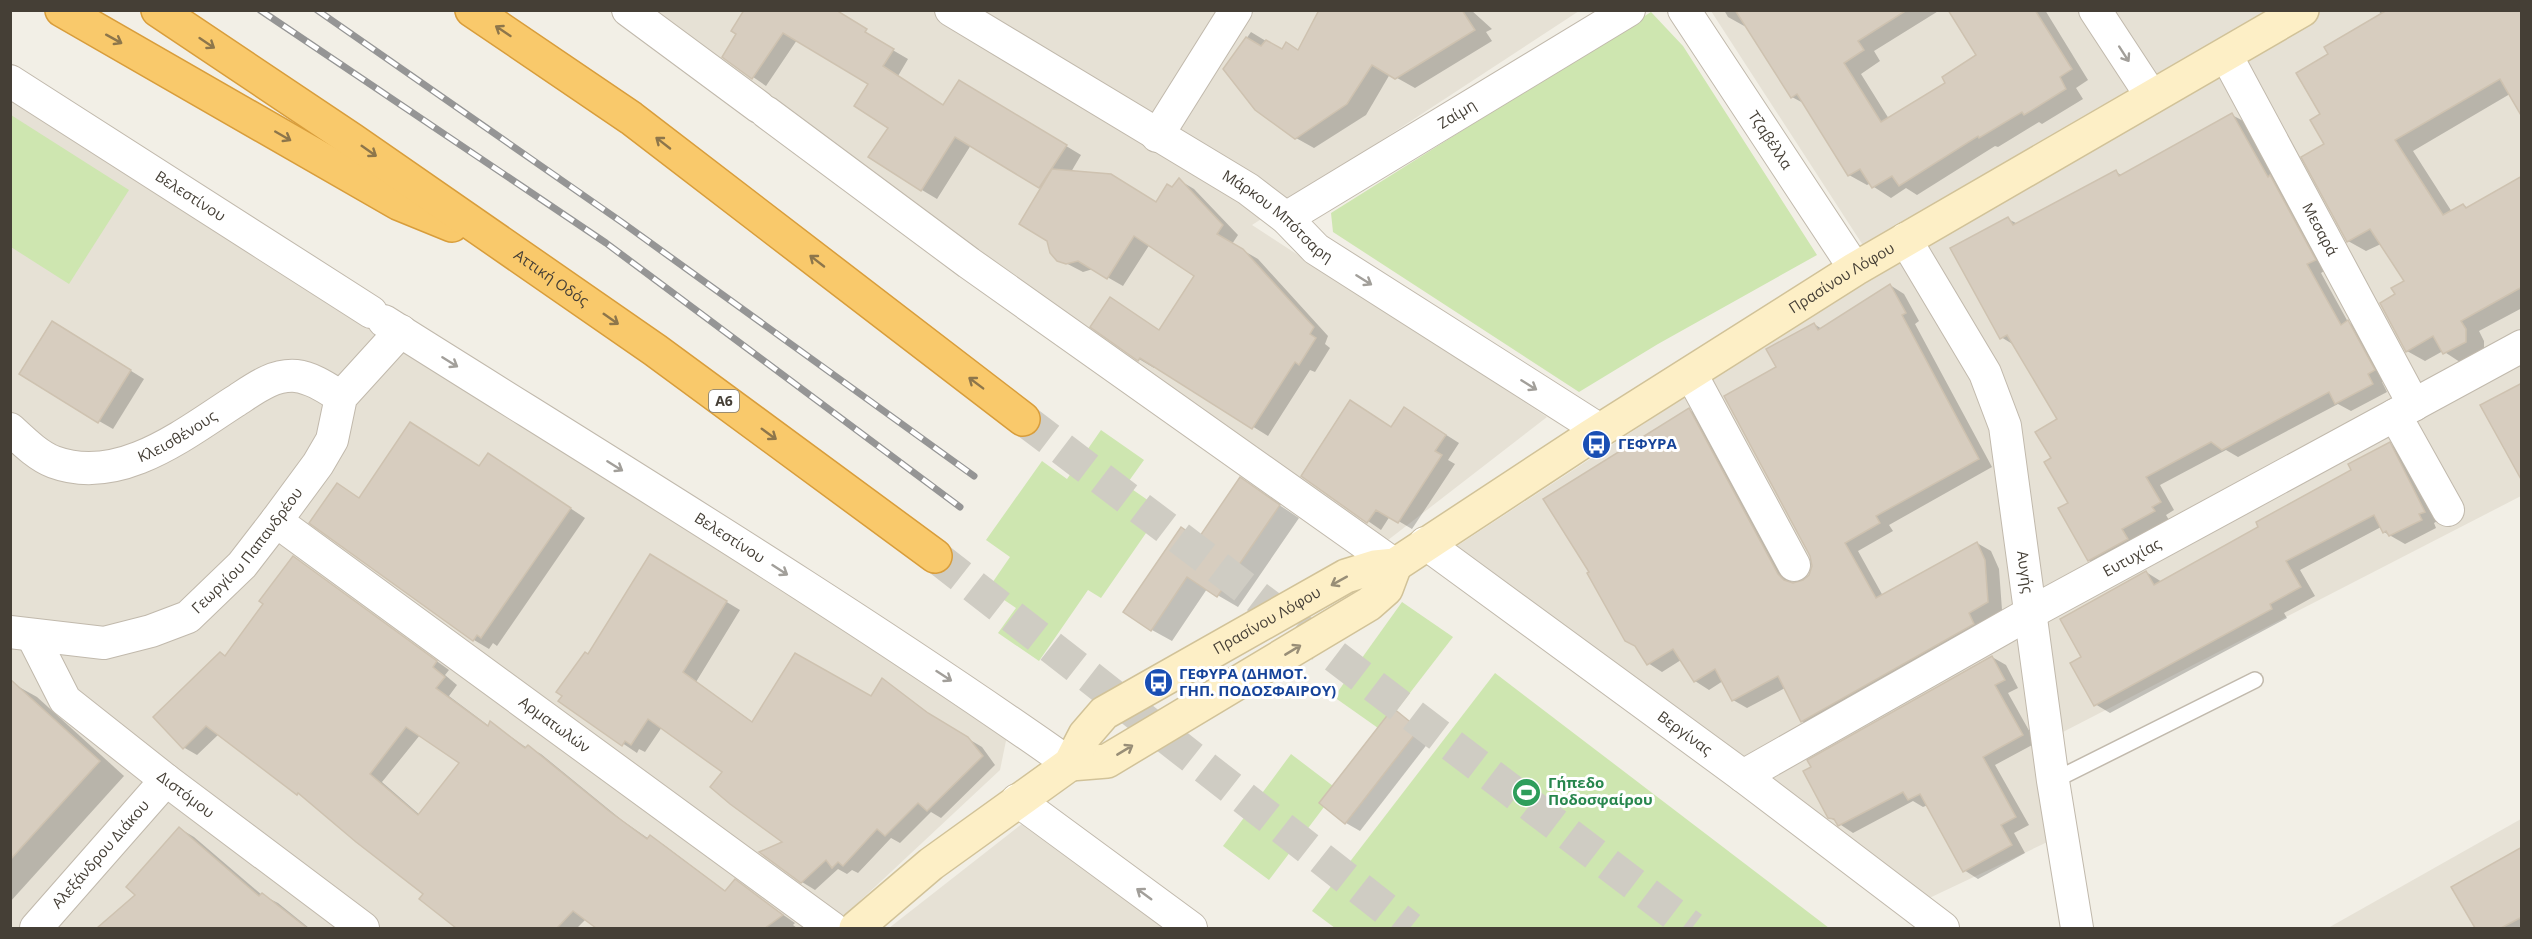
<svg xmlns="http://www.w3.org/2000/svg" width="2532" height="939" font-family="'Open Sans',sans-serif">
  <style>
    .residential { fill: #e6e1d5 }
    .green { fill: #cee6b0 }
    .shadow { fill: #0003; fill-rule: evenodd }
    .building { fill: #d7cdbf; stroke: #cec2b0; stroke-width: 1.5; fill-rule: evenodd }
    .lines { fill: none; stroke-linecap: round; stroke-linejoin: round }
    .highway-tunnel { stroke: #cfccc3; stroke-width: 33; stroke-dasharray: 33 16; stroke-linecap: butt }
    .lane-casing { stroke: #c1b9ac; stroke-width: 18 }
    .street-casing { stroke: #c1b9ac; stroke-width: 34 }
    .secondary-casing { stroke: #d1c298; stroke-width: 36 }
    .highway-casing { stroke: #d89d3b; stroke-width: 36 }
    .lane { stroke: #fff; stroke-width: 15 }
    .street { stroke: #fff; stroke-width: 32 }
    .secondary { stroke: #fdefc6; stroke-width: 33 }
    .highway { stroke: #f9c96b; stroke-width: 33 }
    .rail-casing { stroke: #959595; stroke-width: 7 }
    .rail { stroke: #fff; stroke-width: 4.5; stroke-dasharray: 14; stroke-linecap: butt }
    .oneway { stroke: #8d764b }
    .oneway2 { stroke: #a29f9a }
    .oneway3 { stroke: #988e77 }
    .labels { text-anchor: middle; stroke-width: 6; stroke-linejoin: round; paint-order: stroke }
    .shield { fill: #fff; stroke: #7d7972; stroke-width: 1.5 }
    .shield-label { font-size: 14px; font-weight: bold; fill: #453f36 }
    .street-label { font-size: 15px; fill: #453f36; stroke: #fff }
    .transit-label { font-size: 15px; font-weight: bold; fill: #164399; stroke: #fff; text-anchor: start }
    .leisure-label { font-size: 15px; font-weight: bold; fill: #27864d; stroke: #fff; text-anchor: start }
  </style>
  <rect width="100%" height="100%" fill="#f2efe6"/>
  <!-- residential -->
  <g class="residential">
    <path d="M639,11H1579L1252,225L1547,417L1379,547Z"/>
    <path d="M1711,11H2521V496L2061,733L2075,829L1923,901L1457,546L1879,270Z"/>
    <path d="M10,89L1008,731L1000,770L831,928H11Z"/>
    <path d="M2521,819V928H2328Z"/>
    <path d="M1023,823L1167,928H889Z"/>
  </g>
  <!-- green -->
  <g class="green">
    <path d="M1651,12L1683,46L1817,255L1658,344L1579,392L1333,232L1331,213Z"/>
    <path d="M11,115L129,190L69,284L11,247Z"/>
    <path d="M1101,430L1144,460L1126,485L1162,510L1101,598L1088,590L1039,661L998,633L1016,608L988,589L1010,557L986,540L1042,461L1067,479Z"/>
    <path d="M1402,602L1453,637L1396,711L1378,728L1334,697Z"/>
    <path d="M1495,673L1829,928H1335L1312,911Z"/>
    <path d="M1291,754L1333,786L1319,803L1324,807L1269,880L1223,846Z"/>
  </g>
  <!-- shadow -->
  <g class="shadow">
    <path d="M746,10L797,40L766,86L724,57L738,34Z"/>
    <path d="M1321,10H1471L1492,29L1486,32L1492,41L1415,88L1390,74L1366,115L1314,148L1296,138L1225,69L1251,32L1282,51H1298Z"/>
    <path d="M1724,10H1940L1874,51L1880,61L1861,74L1889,119L1947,83L1978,56L1954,10H2045L2088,80L2076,88L2083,99L2042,124L2039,122L1998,147L1995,146L1917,195L1906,188L1891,198L1874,187L1871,183L1867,185L1849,175L1805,104L1792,97L1746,27L1728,17Z"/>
    <path d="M2379,10H2522L2515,91L2413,151L2452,212L2463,205L2468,208L2522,178V308L2479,331L2484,341V352L2463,364L2443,351L2425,361L2407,351L2397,295L2406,282L2381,244L2366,251L2348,241L2326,145L2322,115L2330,55L2381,16Z"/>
    <path d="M867,35L908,59L898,76L944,106L974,90L1081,155L1071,172L1156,203L1173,189L1179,180L1194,189L1238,235L1232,244L1258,259L1328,336L1325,344L1330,348L1315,372L1310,370L1268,436L1155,366L1154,368L1139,359L1196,275L1150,244L1123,286L1093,269L1083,272L1058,259L1042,188L971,145L937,199L922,190L870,84Z"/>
    <path d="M2232,115L2247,123L2329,268L2321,273L2348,322L2363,331L2389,378L2382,382L2387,392L2351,411L2338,404L2238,457L2226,450L2160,485L2174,510L2166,515L2169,520L2136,537L2142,548L2104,569L2089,560L2053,458L2059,420L2014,345L2001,337L2008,219L2018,224L2116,172L2123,176Z"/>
    <path d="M1890,285L1904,294L1919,321L1915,324L1992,467L1889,525L1893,531L1858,551L1883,596L1977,543L1991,551L1999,569L2002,610L1982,622L1988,632L1816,729L1802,721L1785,688L1747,708L1733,700L1723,681L1709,690L1695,681L1681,660L1662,672L1648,663L1591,572L1689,410L1703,418L1792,583L1804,582L1810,576L1813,566L1778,368L1814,324L1822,329Z"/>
    <path d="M67,331L144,379L113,429L99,421Z"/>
    <path d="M1418,417L1459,443L1448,460L1455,464L1412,529L1390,516L1381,530L1303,476Z"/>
    <path d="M2390,444L2405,453L2439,520L2434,523L2436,528L2405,544L2384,532L2381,527L2300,570L2315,596L2284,613L2287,618L2110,713L2095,704L2083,657L2146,572L2162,582L2260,528L2353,471Z"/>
    <path d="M504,464L585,518L497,646L493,643L489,649L474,640L338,485L360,499L480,468Z"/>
    <path d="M1240,479L1299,518L1238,607L1207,589L1172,641L1152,630L1181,529L1199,539Z"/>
    <path d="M650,556L740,610L696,682L754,723L872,698L883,680L942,723L982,747L995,765L941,818L931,812L900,843L891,838L858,873L852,870L847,874L838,869L815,890L802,882L785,842L724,772L662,727L645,752L639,749L637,753L560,701Z"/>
    <path d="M294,558L449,670L445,675L457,685L449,696L489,726L491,723L527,748L528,747L541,754L623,821L649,839L650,837L664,845L726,892L735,881L795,923L793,925L797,928H598L586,919L577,928H458L421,899L426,894L310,801L219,734L197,755L183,747L226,657L265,604ZM420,735L461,763L420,815L382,782Z"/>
    <path d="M1992,657L2006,665L2018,688L2008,693L2036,743L1995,765L2029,825L2014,833L2025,853L1978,879L1964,870L1928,805L1923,807L1913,801L1853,833L1829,817Z"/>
    <path d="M10,682L37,697L124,776L10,902Z"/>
    <path d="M1393,710L1432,738L1360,831L1346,823Z"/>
    <path d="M179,828L194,837L262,895L278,903L309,928H100L138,895Z"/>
    <path d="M2522,857V928L2476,927Z"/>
  </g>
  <!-- building -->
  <g class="building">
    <path d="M744,10H836L867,29L865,32L894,49L883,66L943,105L959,80L1067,145L1039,188L955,137L921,191L868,157L888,128L854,106L868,84L783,33L752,79L722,57L736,34L731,31Z"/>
    <path d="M1319,10H1462L1475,30L1395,79L1372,65L1347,104L1295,139L1255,110L1223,69L1246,37L1261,46L1266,40L1282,49L1286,42L1298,50Z"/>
    <path d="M1735,10H1907L1858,41L1864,50L1844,63L1881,122L1945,83L1942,77L1976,55L1948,10H2035L2072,69L2060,77L2066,89L2024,115L2022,112L1979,138L1978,136L1899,186L1892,176L1872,188L1860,169L1848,176L1797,94L1791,98Z"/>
    <path d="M2387,10H2522V117L2500,79L2395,140L2443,215L2463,204L2466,208L2522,176V287L2461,321L2466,329V342L2443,354L2433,336L2406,352L2380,303L2395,294L2391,288L2404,281L2370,229L2347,242L2301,157L2324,144L2310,120L2320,114L2296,73L2328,54L2324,47Z"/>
    <path d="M2232,113L2268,177L2270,175L2316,260L2307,264L2341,325L2348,320L2375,370L2368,374L2373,384L2335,404L2329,392L2222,450L2211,442L2146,477L2161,502L2152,507L2155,511L2122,529L2128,539L2088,561L2058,508L2068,503L2044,462L2051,458L2035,432L2057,419L2007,335L2000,339L1950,248L2008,217L2013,225L2116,170L2119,176Z"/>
    <path d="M1052,169L1111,174L1156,202L1167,184L1172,187L1179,178L1223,225L1217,234L1243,249L1314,327L1310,334L1316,338L1299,365L1295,362L1252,429L1140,358L1138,361L1090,327L1110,297L1159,330L1194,276L1134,236L1107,279L1078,261L1066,264L1057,261L1050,253L1047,241L1019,224Z"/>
    <path d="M1890,284L1906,313L1902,315L1979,459L1876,516L1880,523L1845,543L1876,598L1977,542L1985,560L1988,602L1969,613L1974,624L1801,722L1778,676L1732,701L1715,669L1694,682L1673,649L1647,665L1635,646L1625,641L1587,573L1589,572L1543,499L1689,408L1778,574L1784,580L1793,583L1803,580L1809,575L1812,566L1810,556L1724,396L1776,367L1766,349L1814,323L1818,330Z"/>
    <path d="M52,321L131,370L98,423L19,374Z"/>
    <path d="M2522,383V481L2480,405Z"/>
    <path d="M1350,400L1391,427L1404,407L1446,435L1435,451L1442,455L1398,523L1376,510L1367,523L1301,476Z"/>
    <path d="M410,422L479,466L488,453L571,508L481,638L477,635L473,641L309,523L337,483L359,498Z"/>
    <path d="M2390,442L2425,512L2419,514L2422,520L2389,536L2386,531L2383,533L2374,515L2286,561L2301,587L2270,604L2272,609L2094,706L2070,663L2081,657L2060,619L2146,571L2154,585L2258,527L2256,522L2351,470L2348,464Z"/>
    <path d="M1240,477L1280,505L1217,597L1187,577L1151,631L1123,612L1181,527L1198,539Z"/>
    <path d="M650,554L727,601L683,672L752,722L795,653L871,696L882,678L928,713L968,737L983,756L927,811L918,803L885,836L877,829L843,866L838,862L832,868L826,860L801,883L759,852L782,842L730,804L710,787L722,772L648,719L631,745L625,741L622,746L558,701L562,696L556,692L585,652L588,654Z"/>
    <path d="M293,556L437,661L433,667L445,677L436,688L488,726L490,721L525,748L528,745L609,811L647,839L650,835L725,891L735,879L783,915L765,928H596L573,911L557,928H456L419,899L423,894L356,842L298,793L297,795L206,726L183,749L153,717L220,652L225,656L263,604L259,601ZM406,727L459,763L418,815L370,774Z"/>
    <path d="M1992,656L2005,680L1995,685L2023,735L1983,757L2016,817L2001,825L2012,845L1963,872L1920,794L1908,800L1903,792L1838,826L1834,819L1828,818L1803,771L1811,767L1807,760Z"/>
    <path d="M10,679L100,761L10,860Z"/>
    <path d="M1393,708L1419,729L1345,824L1319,803Z"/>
    <path d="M179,827L259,896L262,893L307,928H97L135,895L126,887Z"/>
    <path d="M2522,847V917L2501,928H2475L2451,887Z"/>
  </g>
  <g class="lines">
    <!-- highway-tunnel -->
    <g class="highway-tunnel">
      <path d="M1023,419L1692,928"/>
      <path d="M935,556L1410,928"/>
    </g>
    <defs>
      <path id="lane" d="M2053,781L2255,680"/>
      <g id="street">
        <path d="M628,10L759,107"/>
        <path id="s1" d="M951,10L1248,189L1286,218L1316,249L1600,430"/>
        <path id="s2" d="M1684,10L1855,269"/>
        <path d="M2095,10L2152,97"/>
        <path id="s3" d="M2226,55L2414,405"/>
        <path id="s4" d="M10,81L371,312"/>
        <path d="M766,112L969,263L1395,565"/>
        <path d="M1157,136L1236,10"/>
        <path id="s5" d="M1286,218L1629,10"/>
        <path id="s6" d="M1905,239L1985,373L2005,426L2053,781L2077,928"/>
        <path id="s7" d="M384,321C614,466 847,607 1070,764"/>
        <path d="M1691,374L1794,565"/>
        <path d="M2395,415L2448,510"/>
        <path id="s8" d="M10,429C23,441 38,456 54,462C119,486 183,435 234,402C253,390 272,374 296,376C313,378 328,389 341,397"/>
        <path id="s9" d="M276,521L832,928"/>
        <path id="s10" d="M1425,543L1743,776L1943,928"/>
        <path id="s11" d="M10,632L104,643L151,631L188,617L242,565L276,521L318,464L332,440L341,397L401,331"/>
        <path id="s12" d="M33,637L65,700L166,780L363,928"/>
        <path id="s13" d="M1743,776L2032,612L2522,346"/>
        <path d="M1017,800L1191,928"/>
        <path id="s14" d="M36,928L166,780"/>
      </g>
      <g id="secondary">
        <path d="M1070,764L1107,761L1369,604L1386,589L1395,565"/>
        <path id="s15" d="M856,928L931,864L1070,764L1085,735L1104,713L1346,576L1375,567L1395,565L1591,436L1855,269L2302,10"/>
      </g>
      <g id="highway">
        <path d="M62,10L398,203L452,225"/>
        <path id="s16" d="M158,10L352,140L655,350L935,556"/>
        <path d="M472,10L631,118L1023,419"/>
      </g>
    </defs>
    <!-- lane casing -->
    <use href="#lane" class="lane-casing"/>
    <!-- street casing -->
    <use href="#street" class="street-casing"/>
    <!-- secondary casing -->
    <use href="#secondary" class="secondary-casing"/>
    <!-- highway casing -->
    <use href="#highway" class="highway-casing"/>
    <!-- lane -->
    <use href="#lane" class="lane"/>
    <!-- street -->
    <use href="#street" class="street"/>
    <!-- secondary -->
    <use href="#secondary" class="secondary"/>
    <!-- highway -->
    <use href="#highway" class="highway"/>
    <defs>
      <g id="rail">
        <path d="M260,10L606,243L960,507"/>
        <path d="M317,10L623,223L974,476"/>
      </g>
    </defs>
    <!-- rail casing -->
    <use href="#rail" class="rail-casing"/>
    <!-- rail -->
    <use href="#rail" class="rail"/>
  </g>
  <!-- one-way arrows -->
  <defs><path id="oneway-shaft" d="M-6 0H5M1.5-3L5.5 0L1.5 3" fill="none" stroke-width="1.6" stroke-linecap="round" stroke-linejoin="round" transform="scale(1.5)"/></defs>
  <g class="oneway">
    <use href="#oneway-shaft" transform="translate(503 31) rotate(-146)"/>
    <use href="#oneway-shaft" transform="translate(114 39) rotate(29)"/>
    <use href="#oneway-shaft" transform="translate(207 43) rotate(34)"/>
    <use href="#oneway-shaft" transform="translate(283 136) rotate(30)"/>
    <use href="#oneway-shaft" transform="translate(663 143) rotate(-142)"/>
    <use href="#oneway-shaft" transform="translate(369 151) rotate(35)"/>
    <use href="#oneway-shaft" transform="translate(817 261) rotate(-142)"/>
    <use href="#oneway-shaft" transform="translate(611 319) rotate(35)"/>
    <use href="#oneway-shaft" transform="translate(976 383) rotate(-143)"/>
    <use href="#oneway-shaft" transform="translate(769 434) rotate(36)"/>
  </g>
  <g class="oneway2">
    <use href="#oneway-shaft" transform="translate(2124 54) rotate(57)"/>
    <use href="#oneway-shaft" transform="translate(1364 280) rotate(32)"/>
    <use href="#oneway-shaft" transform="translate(450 362) rotate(32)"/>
    <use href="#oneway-shaft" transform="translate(1529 385) rotate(32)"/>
    <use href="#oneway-shaft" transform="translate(615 466) rotate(32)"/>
    <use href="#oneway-shaft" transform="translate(780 570) rotate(33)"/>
    <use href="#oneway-shaft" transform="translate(944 676) rotate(33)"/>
    <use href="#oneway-shaft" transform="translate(1144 894) rotate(-144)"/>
  </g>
  <g class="oneway3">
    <use href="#oneway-shaft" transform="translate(1339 581) rotate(151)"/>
    <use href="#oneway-shaft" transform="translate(1293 650) rotate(-31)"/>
    <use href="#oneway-shaft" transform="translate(1125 750) rotate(-31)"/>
  </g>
  <!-- icons -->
  <defs>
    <symbol id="bus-disc" viewBox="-11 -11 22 22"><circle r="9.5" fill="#1a4fb4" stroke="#fff"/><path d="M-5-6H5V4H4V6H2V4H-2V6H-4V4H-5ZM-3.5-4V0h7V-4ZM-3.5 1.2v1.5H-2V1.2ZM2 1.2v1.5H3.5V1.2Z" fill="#fff"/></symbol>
    <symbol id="stadium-disc" viewBox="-11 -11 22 22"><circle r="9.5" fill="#2e9e5b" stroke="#fff"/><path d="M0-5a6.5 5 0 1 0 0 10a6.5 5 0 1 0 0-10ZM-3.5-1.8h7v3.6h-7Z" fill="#fff"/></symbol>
  </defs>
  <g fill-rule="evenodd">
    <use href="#bus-disc" x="1580" y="428" width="33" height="33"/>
    <use href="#bus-disc" x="1142" y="666" width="33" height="33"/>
    <use href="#stadium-disc" x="1510" y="776" width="33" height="33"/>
  </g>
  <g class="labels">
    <!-- shield labels -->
    <rect class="shield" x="709" y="390" width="30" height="22" rx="4.5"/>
    <g class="shield-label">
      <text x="724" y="406">Α6</text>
    </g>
    <!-- street labels -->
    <g class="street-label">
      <text dy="5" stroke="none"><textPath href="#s5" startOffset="200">Ζαίμη</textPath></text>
      <text dy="5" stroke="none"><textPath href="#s2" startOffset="156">Τζαβέλλα</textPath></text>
      <text dy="5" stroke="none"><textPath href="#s4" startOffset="214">Βελεστίνου</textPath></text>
      <text dy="5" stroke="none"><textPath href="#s1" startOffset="387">Μάρκου Μπότσαρη</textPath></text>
      <text dy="5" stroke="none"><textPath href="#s3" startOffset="198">Μεσαρά</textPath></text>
      <text dy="5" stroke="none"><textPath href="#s16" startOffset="476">Αττική Οδός</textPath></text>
      <text dy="5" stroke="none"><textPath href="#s15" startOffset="1191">Πρασίνου Λόφου</textPath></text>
      <text dy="5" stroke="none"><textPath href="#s8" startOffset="186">Κλεισθένους</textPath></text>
      <text dy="5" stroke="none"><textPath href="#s7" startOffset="408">Βελεστίνου</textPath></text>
      <text dy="5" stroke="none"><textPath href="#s11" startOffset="272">Γεωργίου Παπανδρέου</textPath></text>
      <text dy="5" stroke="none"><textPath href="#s13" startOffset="446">Ευτυχίας</textPath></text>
      <text dy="5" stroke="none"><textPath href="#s6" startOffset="360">Αυγής</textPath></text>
      <text dy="5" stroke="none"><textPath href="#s15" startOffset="519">Πρασίνου Λόφου</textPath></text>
      <text dy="5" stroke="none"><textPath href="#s9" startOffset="345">Αρματωλών</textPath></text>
      <text dy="5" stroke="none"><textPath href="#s10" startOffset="322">Βεργίνας</textPath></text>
      <text dy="5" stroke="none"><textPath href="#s12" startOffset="224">Διστόμου</textPath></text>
      <text dy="5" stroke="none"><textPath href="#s14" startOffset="98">Αλεξάνδρου Διάκου</textPath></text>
    </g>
    <!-- transit labels -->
    <g class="transit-label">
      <text x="1618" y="449">ΓΕΦΥΡΑ</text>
      <text x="1179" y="679">ΓΕΦΥΡΑ (ΔΗΜΟΤ.<tspan x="1179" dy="17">ΓΗΠ. ΠΟΔΟΣΦΑΙΡΟΥ)</tspan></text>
    </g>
    <!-- leisure labels -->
    <g class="leisure-label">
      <text x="1548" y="788">Γήπεδο<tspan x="1548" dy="17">Ποδοσφαίρου</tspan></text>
    </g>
  </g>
  <!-- border -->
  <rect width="2532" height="939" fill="none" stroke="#453f36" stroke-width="24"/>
</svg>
